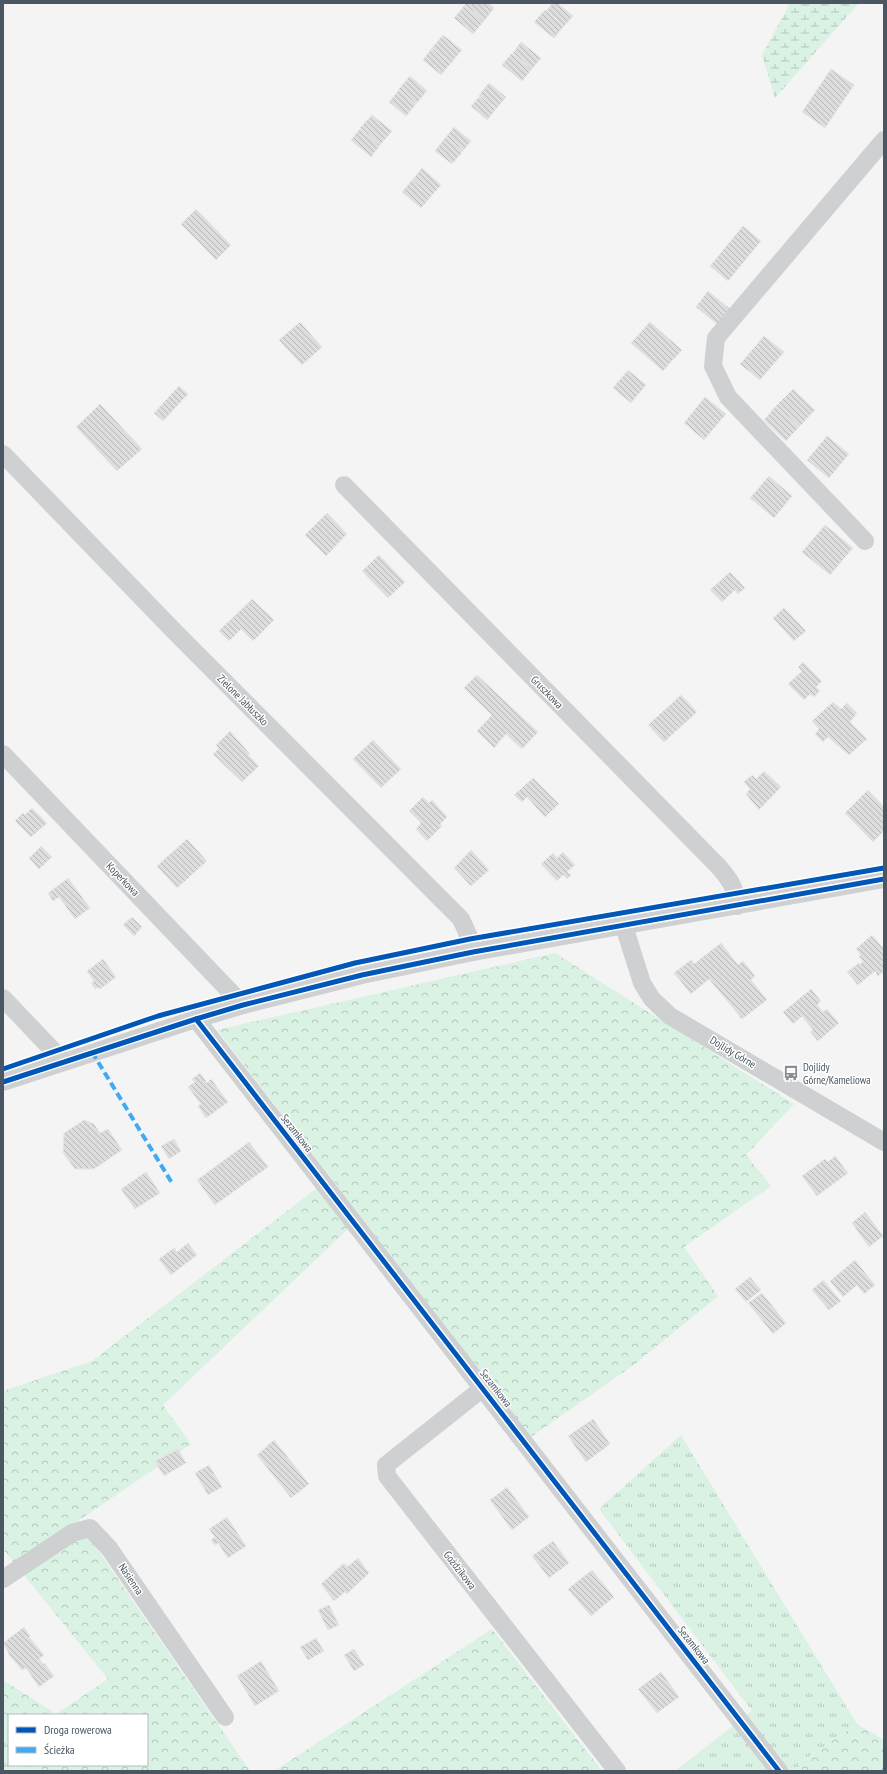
<svg xmlns="http://www.w3.org/2000/svg" width="887" height="1774" font-family="'PT Sans Narrow',sans-serif">
  <style>
    .grass { fill: url(#grass-tufts) }
    .forest { fill: url(#forest-crowns) }
    .wetland { fill: url(#wetland-marsh) }
    .building { fill: url(#building-back-hatch); stroke: #e5e6e7 }
    .lines { fill: none; stroke-linecap: round; stroke-linejoin: round }
    .minor { stroke: #ced0d2; stroke-width: 18 }
    .quiet { stroke: #3fa9f5; stroke-width: 4; stroke-dasharray: 8 4; stroke-linecap: butt }
    .cycleway-casing { stroke: #fff; stroke-width: 8 }
    .cycleway { stroke: #0057b8; stroke-width: 5 }
    .labels { text-anchor: middle; stroke-width: 3; stroke-linejoin: round; paint-order: stroke }
    .street-label { font-size: 11px; fill: #4a5661; stroke: #fff }
    .poi-label { font-size: 11px; fill: #4a5661; stroke: #fff; text-anchor: start }
  </style>
  <defs>
    <pattern id="grass-tufts" width="24" height="20" patternUnits="userSpaceOnUse"><rect width="24" height="20" fill="#d9f2e3"/><path d="M3 7l-1-3M5 7V3M7 7l1-3M15 17l-1-3M17 17v-4M19 17l1-3" fill="none" stroke="#b2c7bb"/></pattern>
    <pattern id="forest-crowns" width="20" height="18" patternUnits="userSpaceOnUse"><rect width="20" height="18" fill="#d9f2e3"/><path d="M2 6a3 3 0 1 1 6 0M12 15a3 3 0 1 1 6 0" fill="none" stroke="#b2c7bb"/></pattern>
    <pattern id="wetland-marsh" width="20" height="14" patternUnits="userSpaceOnUse"><rect width="20" height="14" fill="#d9f2e3"/><path d="M1 5h8M5 5V1M11 12h8M15 12V8" fill="none" stroke="#b2c7bb"/></pattern>
    <pattern id="building-back-hatch" width="6" height="6" patternUnits="userSpaceOnUse"><rect width="6" height="6" fill="#ddddde"/><path d="M-1 5l2 2M0 0l6 6M5-1l2 2" fill="none" stroke="#b5b6b7"/></pattern>
  </defs>
  <rect width="100%" height="100%" fill="#f4f4f4"/>
  <!-- grass -->
  <g class="grass">
    <path d="M681,1435L857,1724L798,1764L803,1771H675L752,1711L599,1509Z"/>
    <path d="M3,1727L9,1734V1765H38L44,1771H3Z"/>
  </g>
  <!-- forest -->
  <g class="forest">
    <path d="M555,953L794,1104L746,1155L771,1186L684,1247L718,1296L635,1364L531,1437L217,1030Z"/>
    <path d="M317,1188L349,1228L163,1405L191,1444L78,1521L250,1771H44L38,1765H147V1715H9V1734L3,1727V1680L56,1714L108,1679L3,1549V1391L92,1361Z"/>
    <path d="M492,1629L602,1771H274Z"/>
    <path d="M857,1724L884,1740V1771H803L798,1764Z"/>
  </g>
  <!-- wetland -->
  <path class="wetland" d="M790,3H859L775,98L762,55Z"/>
  <!-- building -->
  <g class="building">
    <path d="M466,3H488L494,8L484,21L465,5Z"/>
    <path d="M553,3H557L573,16L564,26L546,11Z"/>
    <path d="M465,5L484,21L473,34L454,18Z"/>
    <path d="M545,10L564,26L554,38L534,22Z"/>
    <path d="M443,35L462,50L451,63L432,48Z"/>
    <path d="M521,42L541,58L532,69L513,53Z"/>
    <path d="M432,48L451,63L441,75L423,60Z"/>
    <path d="M512,53L532,69L522,81L502,65Z"/>
    <path d="M831,69L854,85L825,128L802,112Z"/>
    <path d="M410,76L427,91L416,104L398,90Z"/>
    <path d="M489,83L506,97L496,109L479,95Z"/>
    <path d="M399,90L416,104L406,116L389,102Z"/>
    <path d="M480,96L496,109L487,120L471,106Z"/>
    <path d="M372,115L392,131L380,145L360,128Z"/>
    <path d="M454,127L471,141L463,151L446,137Z"/>
    <path d="M360,129L380,145L371,157L351,140Z"/>
    <path d="M446,137L463,151L452,164L435,151Z"/>
    <path d="M422,168L441,185L432,195L413,179Z"/>
    <path d="M413,179L432,195L421,208L402,192Z"/>
    <path d="M196,209L231,245L216,260L181,224Z"/>
    <path d="M743,226L761,241L728,281L710,266Z"/>
    <path d="M708,291L730,309L717,324L696,307Z"/>
    <path d="M300,322L322,347L302,365L279,340Z"/>
    <path d="M650,322L682,350L663,371L631,343Z"/>
    <path d="M764,336L784,352L760,380L740,364Z"/>
    <path d="M628,370L646,385L631,403L613,388Z"/>
    <path d="M179,386L188,394L163,421L154,413Z"/>
    <path d="M793,389L815,410L799,427L776,406Z"/>
    <path d="M705,397L726,414L704,440L684,423Z"/>
    <path d="M100,404L142,449L117,471L76,427Z"/>
    <path d="M776,406L799,427L786,441L764,420Z"/>
    <path d="M827,436L849,454L829,478L807,460Z"/>
    <path d="M769,476L792,496L774,518L750,498Z"/>
    <path d="M327,513L347,534L326,556L305,535Z"/>
    <path d="M825,525L853,548L830,575L802,552Z"/>
    <path d="M379,555L405,582L388,598L362,571Z"/>
    <path d="M730,572L745,588L738,594L735,590L722,602L710,590Z"/>
    <path d="M252,599L274,620L253,641L241,629L229,641L219,631Z"/>
    <path d="M784,608L806,631L794,641L773,618Z"/>
    <path d="M803,662L822,681L816,687L820,691L814,697L810,694L804,700L788,684L802,671L798,667Z"/>
    <path d="M477,675L538,732L522,749L506,734L494,748L477,731L492,715L464,688Z"/>
    <path d="M681,695L697,712L664,742L648,725Z"/>
    <path d="M833,702L841,709L847,703L857,713L850,722L867,739L849,755L828,737L823,742L815,734L819,729L812,721Z"/>
    <path d="M230,731L250,754L248,755L259,766L242,782L213,754L219,748L216,745Z"/>
    <path d="M373,740L401,769L381,788L353,759Z"/>
    <path d="M764,771L781,787L759,810L746,794L750,789L744,782L752,775L756,779Z"/>
    <path d="M533,778L559,804L545,817L527,797L522,802L514,795Z"/>
    <path d="M868,790L884,807V831L873,842L845,813Z"/>
    <path d="M423,797L429,803L432,800L447,817L440,824L442,826L427,841L416,829L421,823L409,811Z"/>
    <path d="M32,808L47,823L31,837L15,821L23,813L25,815Z"/>
    <path d="M187,839L207,861L177,888L157,866Z"/>
    <path d="M41,846L52,857L39,869L29,858Z"/>
    <path d="M471,850L489,870L471,886L454,868Z"/>
    <path d="M563,852L575,865L567,872L571,875L567,879L563,875L557,881L541,864L553,853L557,858Z"/>
    <path d="M68,878L90,908L75,919L59,897L53,901L48,893Z"/>
    <path d="M132,917L142,927L134,936L123,925Z"/>
    <path d="M872,935L882,947L884,945V971L878,976L875,971L858,985L847,972L859,963L860,964L863,962L859,956L861,955L856,949Z"/>
    <path d="M721,943L738,965L743,961L755,976L751,980L767,1000L742,1019L709,979L691,994L674,973L691,960L694,964Z"/>
    <path d="M103,959L116,977L100,989L98,987L95,989L91,983L94,981L87,971Z"/>
    <path d="M811,989L821,1001L817,1005L823,1012L827,1009L839,1023L818,1041L810,1032L813,1030L802,1016L793,1024L783,1012Z"/>
    <path d="M200,1073L207,1083L211,1079L228,1102L206,1118L198,1106L201,1104L188,1087L195,1082L192,1079Z"/>
    <path d="M84,1120L94,1124L100,1133L108,1129L122,1150L94,1169H75L63,1153L64,1133Z"/>
    <path d="M174,1139L181,1151L169,1159L161,1146Z"/>
    <path d="M249,1142L268,1167L215,1205L197,1180Z"/>
    <path d="M835,1156L848,1173L817,1196L802,1176L825,1159L828,1162Z"/>
    <path d="M146,1172L160,1193L135,1209L121,1189Z"/>
    <path d="M865,1212L883,1236L869,1247L852,1223Z"/>
    <path d="M188,1243L197,1255L171,1275L159,1259L174,1248L177,1252Z"/>
    <path d="M855,1260L875,1285L864,1294L857,1285L843,1297L830,1281Z"/>
    <path d="M750,1277L761,1290L746,1302L735,1289Z"/>
    <path d="M823,1280L841,1301L829,1310L812,1290Z"/>
    <path d="M762,1293L786,1323L773,1334L748,1303Z"/>
    <path d="M593,1419L610,1444L586,1462L568,1436Z"/>
    <path d="M274,1440L309,1484L291,1498L257,1455Z"/>
    <path d="M178,1449L186,1463L164,1476L155,1461Z"/>
    <path d="M209,1465L222,1487L208,1495L195,1473Z"/>
    <path d="M507,1487L529,1517L512,1530L490,1500Z"/>
    <path d="M227,1517L246,1546L228,1558L218,1543L215,1545L211,1540L215,1537L209,1529Z"/>
    <path d="M553,1541L569,1563L549,1578L532,1556Z"/>
    <path d="M358,1558L369,1573L347,1594L345,1592L334,1601L321,1584L344,1563L347,1567Z"/>
    <path d="M592,1570L614,1597L591,1616L568,1589Z"/>
    <path d="M329,1605L339,1625L328,1630L318,1610Z"/>
    <path d="M24,1627L30,1636L29,1637L44,1655L39,1659L43,1664L44,1663L54,1676L39,1687L26,1668L22,1670L10,1656L3,1643Z"/>
    <path d="M316,1638L324,1651L308,1660L300,1647Z"/>
    <path d="M354,1649L364,1665L354,1671L344,1655Z"/>
    <path d="M261,1661L279,1691L255,1706L237,1676Z"/>
    <path d="M661,1672L679,1697L657,1713L638,1689Z"/>
  </g>
  <g class="lines">
    <!-- minor -->
    <g class="minor">
      <path d="M3,454L175,632L461,919L470,939L473,952"/>
      <path d="M344,485L719,867C731,881 735,887 737,906"/>
      <path d="M865,541L728,397L713,366L716,338L884,140"/>
      <path d="M3,754L243,1005"/>
      <path d="M624,926L642,983L652,999L670,1016L884,1142"/>
      <path d="M3,998L63,1061"/>
      <path d="M196,1019L779,1771"/>
      <path d="M3,1082L196,1019L243,1005L362,975L473,952L884,879"/>
      <path d="M483,1388L386,1465L387,1476L617,1771"/>
      <path d="M3,1579L72,1533L90,1528L109,1548L225,1717"/>
    </g>
    <!-- quiet -->
    <path class="quiet" d="M92,1052L172,1183"/>
    <defs>
      <g id="cycleway">
        <path d="M196,1019L779,1771"/>
        <path d="M3,1069L158,1016L355,963L470,939L884,868"/>
        <path d="M3,1082L196,1019L243,1005L362,975L473,952L884,879"/>
      </g>
    </defs>
    <!-- cycleway casing -->
    <use href="#cycleway" class="cycleway-casing"/>
    <!-- cycleway -->
    <use href="#cycleway" class="cycleway"/>
  </g>
  <!-- icons -->
  <defs>
    <symbol id="bus-bare" viewBox="-9 -9 18 18"><path d="M-5-6H5V4H4V6H2V4H-2V6H-4V4H-5ZM-3.5-4V0h7V-4ZM-3.5 1.2v1.5H-2V1.2ZM2 1.2v1.5H3.5V1.2Z" fill="#868d94" stroke="#fff" stroke-width="2.5" paint-order="stroke"/></symbol>
  </defs>
  <g fill-rule="evenodd">
    <use href="#bus-bare" x="780" y="1062" width="22" height="22"/>
  </g>
  <g class="labels">
    <!-- street labels -->
    <g class="street-label">
      <text transform="translate(547 692) rotate(46)" y="4">Gruszkowa</text>
      <text transform="translate(243 700) rotate(45)" y="4">Zielone Jabłuszko</text>
      <text transform="translate(123 879) rotate(46)" y="4">Koperkowa</text>
      <text transform="translate(733 1052) rotate(31)" y="4">Dojlidy Górne</text>
      <text transform="translate(297 1133) rotate(52)" y="4">Sezamkowa</text>
      <text transform="translate(496 1388) rotate(52)" y="4">Sezamkowa</text>
      <text transform="translate(460 1570) rotate(52)" y="4">Goździkowa</text>
      <text transform="translate(131 1579) rotate(56)" y="4">Nasienna</text>
      <text transform="translate(694 1645) rotate(52)" y="4">Sezamkowa</text>
    </g>
    <!-- poi labels -->
    <g class="poi-label">
      <text x="803" y="1071">Dojlidy<tspan x="803" dy="13">Górne/Kameliowa</tspan></text>
    </g>
  </g>
  <!-- border -->
  <rect width="887" height="1774" fill="none" stroke="#4a5661" stroke-width="8"/>
  <!-- legend -->
  <rect x="8" y="1714" width="140" height="52" fill="#ffffff" stroke="#b7bbc0"/>
  <rect x="16" y="1727" width="20" height="6" fill="#0057b8" stroke="#b7bbc0"/>
  <text x="44" y="1734" font-size="12" fill="#4a5661">Droga rowerowa</text>
  <rect x="16" y="1747" width="20" height="6" fill="#3fa9f5" stroke="#b7bbc0"/>
  <text x="44" y="1754" font-size="12" fill="#4a5661">Ścieżka</text>
</svg>
